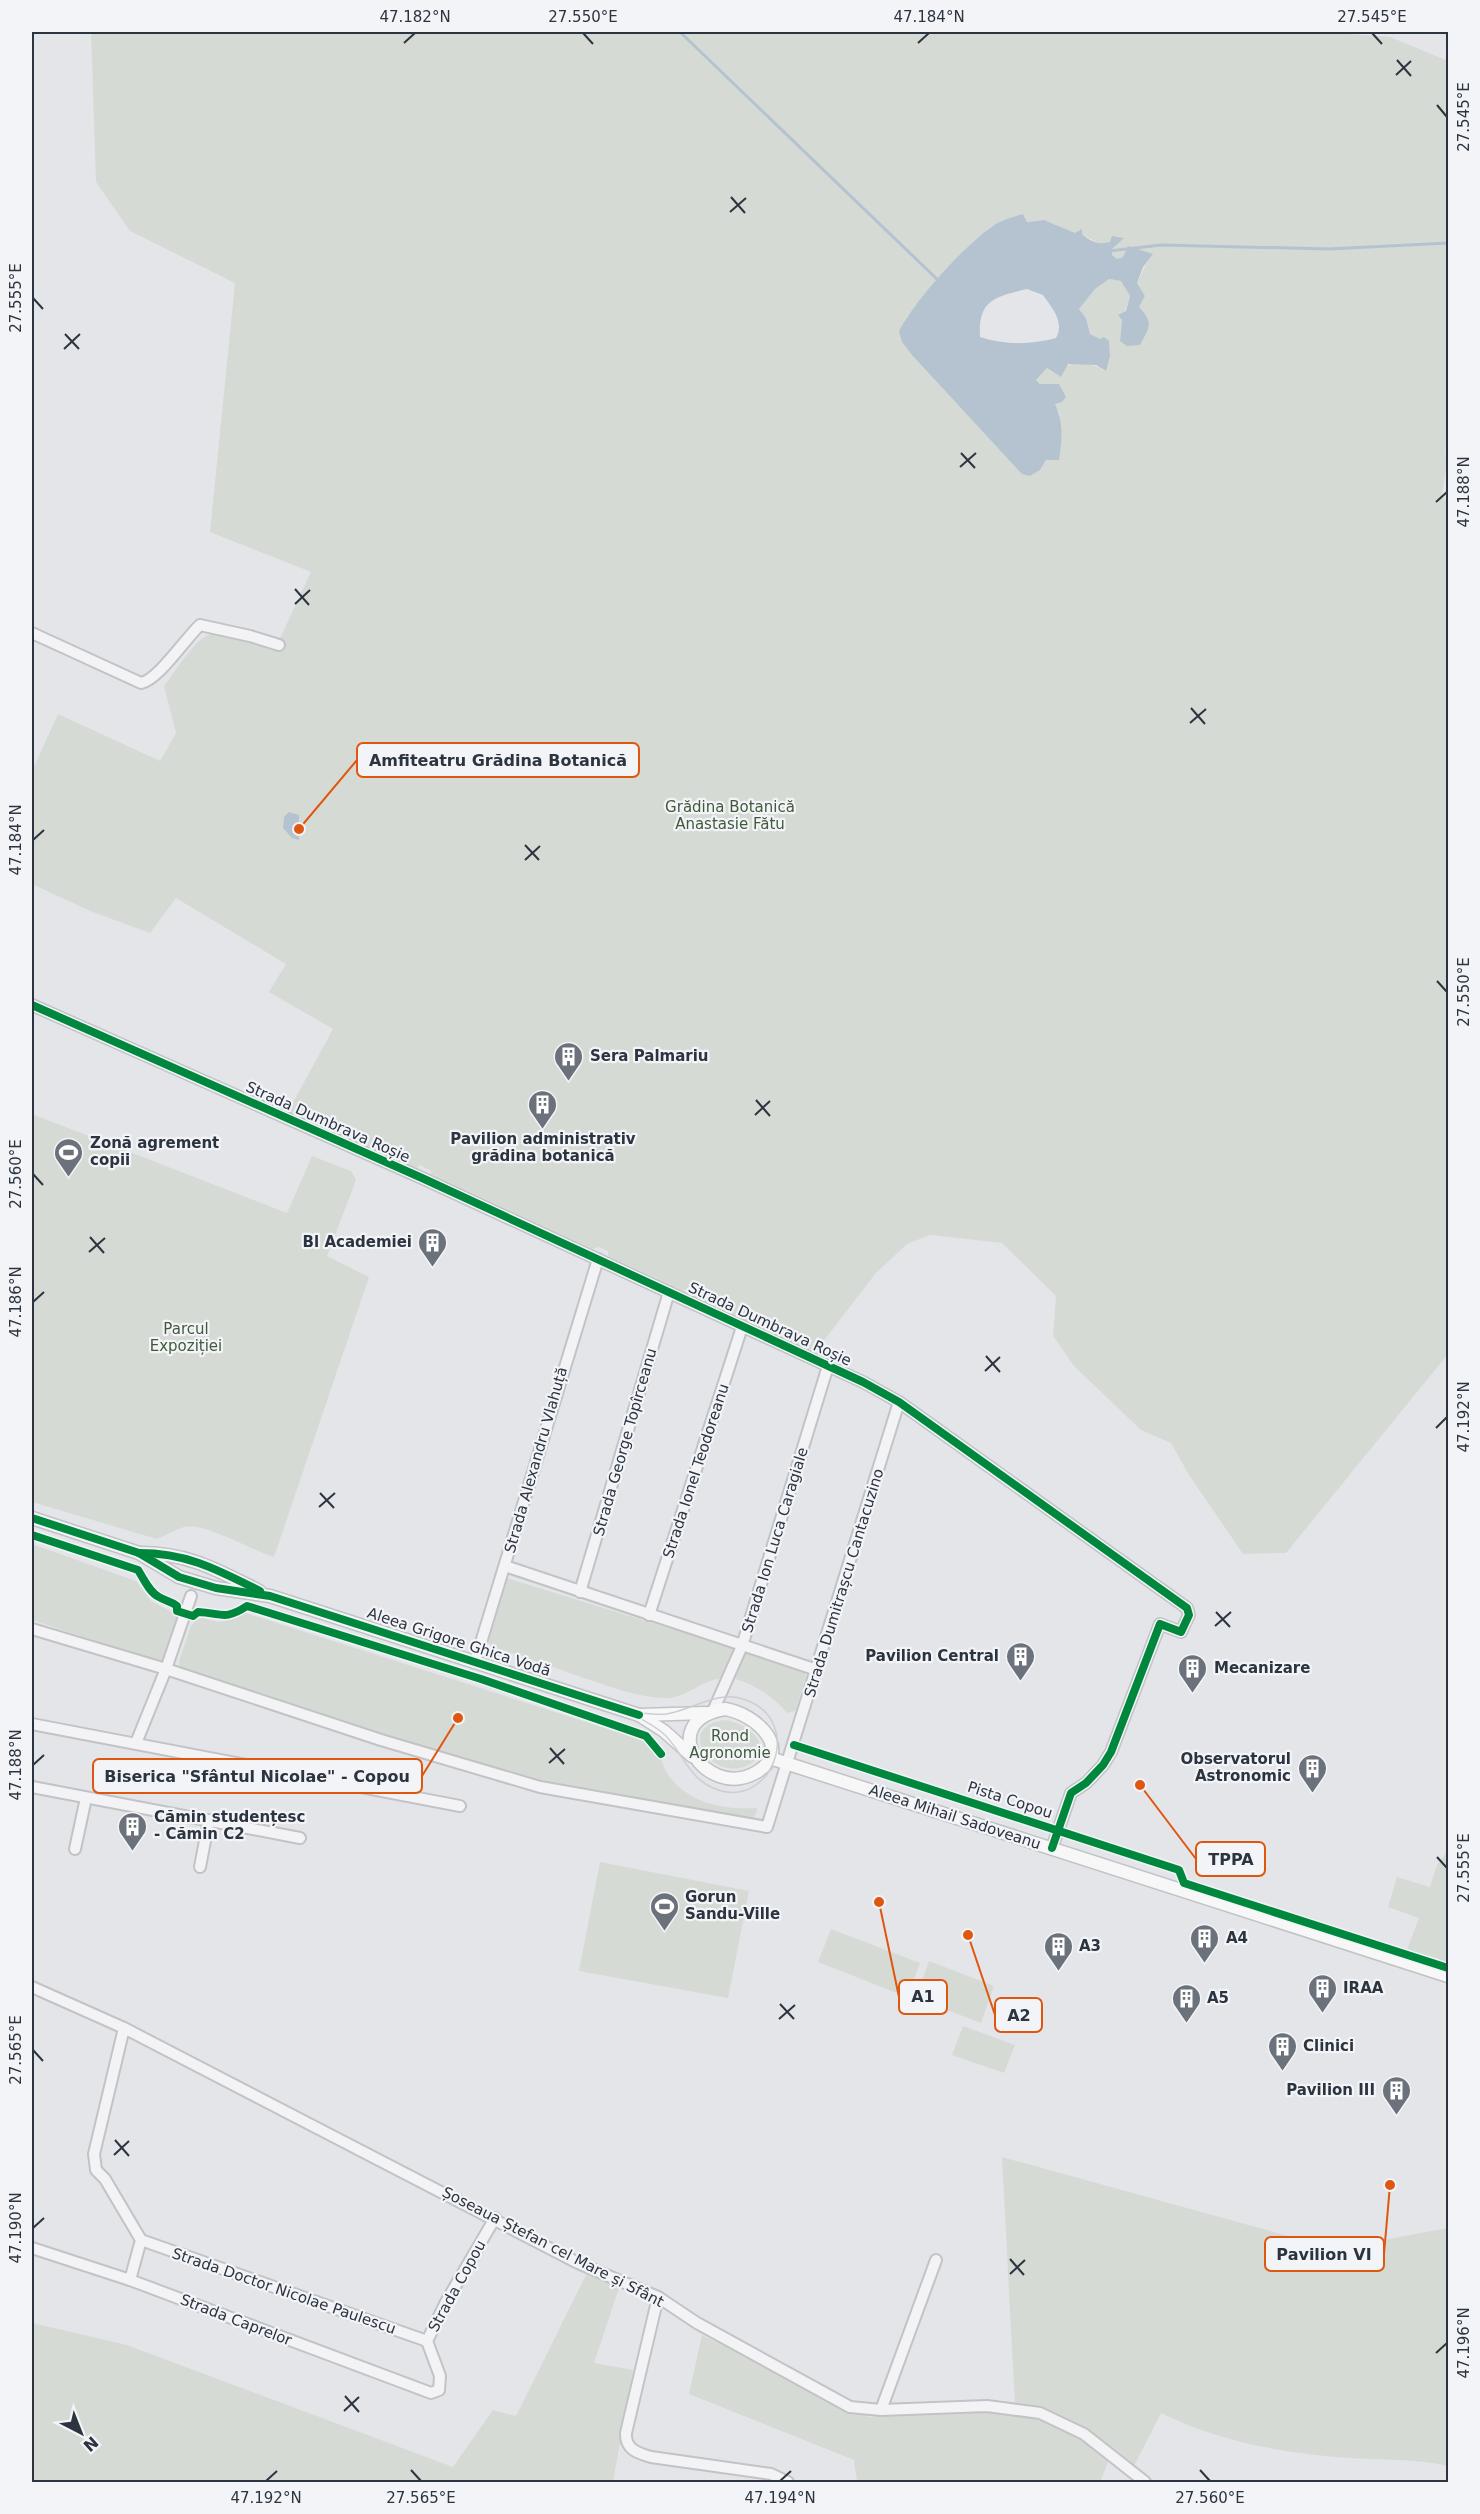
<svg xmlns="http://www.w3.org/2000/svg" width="1480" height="2514" font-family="'DejaVu Sans',sans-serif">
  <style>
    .green { fill: #d5dbd4; fill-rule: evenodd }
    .water { fill: #b5c3d0; fill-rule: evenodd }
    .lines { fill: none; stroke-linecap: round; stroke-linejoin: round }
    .stream { stroke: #b5c3d0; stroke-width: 3 }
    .minor-casing { stroke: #c2c3c6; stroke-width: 14 }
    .major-casing { stroke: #c0c2c5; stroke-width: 15 }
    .minor { stroke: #f3f3f5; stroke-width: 10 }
    .major { stroke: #f7f7f7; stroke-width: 12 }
    .tram { stroke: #ccced0; stroke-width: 1.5 }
    .cycleway-casing { stroke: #f2f4f7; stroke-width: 11 }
    .cycleway { stroke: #00873e; stroke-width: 8 }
    .ticks { fill: none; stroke: #2c3440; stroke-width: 2 }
    .labels { text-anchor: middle; stroke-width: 4.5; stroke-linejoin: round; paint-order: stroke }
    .park-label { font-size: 15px; fill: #425a3a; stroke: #f2f4f7 }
    .poi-label { font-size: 15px; font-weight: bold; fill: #2c3440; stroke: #f2f4f7; text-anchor: start }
    .street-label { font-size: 15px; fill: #2c3440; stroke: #f2f4f7 }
    .leader { fill: none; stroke: #df570f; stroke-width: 2 }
    .callout-dot { fill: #df570f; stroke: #f2f4f7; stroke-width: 2 }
    .callout { fill: #f2f4f7; stroke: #df570f; stroke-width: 2 }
    .callout-label { font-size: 16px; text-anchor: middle; font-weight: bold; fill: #2c3440 }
    .neatline { fill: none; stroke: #2c3440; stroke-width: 2 }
    .ticks-label { font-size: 15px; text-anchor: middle; fill: #2c3440 }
  </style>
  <rect width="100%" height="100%" fill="#e3e5e8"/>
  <!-- green -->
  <g class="green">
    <path d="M91,32H1322L1390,37L1448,61V433L1445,453L1448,455L1442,496L1448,502V1354L1286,1553L1243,1554L1189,1475L1171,1443L1141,1430L1074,1366L1053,1336L1056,1296L1002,1243L930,1235L907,1244L876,1273L815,1352L695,1296L690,1290H682L608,1256V1251L599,1247L593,1249L431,1174V1171L420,1165L416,1168L357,1142L356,1136L347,1132L341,1134L289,1110L333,1029L269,992L286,964L176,898L150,933L90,911L32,884V771L58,714L160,761L176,733L164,686C174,673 196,637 211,634C226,630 260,643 276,647L311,572L210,532L235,283L130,231L96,182ZM1023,214L1027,222C1033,221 1040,219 1046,221C1055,223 1062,229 1071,233C1074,234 1078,233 1081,234C1097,240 1100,252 1118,236L1123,238L1112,249V255L1117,259L1123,257L1149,258L1137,283L1145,296L1139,307C1154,323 1150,327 1140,345L1120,341L1122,320L1130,296L1121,281L1109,279L1095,289L1079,309L1086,318L1090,334L1100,339L1105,371C1087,360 1070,362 1053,372L1047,368L1036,380L1040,384H1059L1055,404L1060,415L1046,460L1040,470L906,318L967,249Z"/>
    <path d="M32,1114L287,1213L312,1156L351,1171L356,1180L327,1256L369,1277L274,1557C253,1551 202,1521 184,1527C175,1530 166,1535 157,1539L32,1502Z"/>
    <path d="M32,1544L136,1581L151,1601L179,1616L161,1662L32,1620Z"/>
    <path d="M506,1578L805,1670L806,1676L795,1711L787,1713C774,1697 746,1677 724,1678C702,1679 685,1700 663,1698C637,1697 612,1687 587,1679C555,1668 523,1657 491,1646L488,1642Z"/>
    <path d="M245,1613L646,1741C650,1745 655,1750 659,1755C663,1761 664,1770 669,1776C690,1804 724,1810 757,1808L756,1814L749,1821L535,1782L180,1669L179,1661L191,1626L196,1620L203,1618L218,1622L233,1619Z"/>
    <path d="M725,1720C749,1723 780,1751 746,1766C713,1781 673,1727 725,1720Z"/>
    <path d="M1448,1851V1963L1407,1950L1419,1918L1388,1907L1397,1877L1430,1887L1437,1865Z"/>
    <path d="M600,1862L749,1891L728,1998L579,1971Z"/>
    <path d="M831,1929L920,1963L907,1997L818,1962Z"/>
    <path d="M929,1961L994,1986L981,2023L916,1998Z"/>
    <path d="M963,2026L1015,2045L1004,2073L952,2055Z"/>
    <path d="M1002,2157L1335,2249L1448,2228V2466C1422,2460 1398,2460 1371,2459C1300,2456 1225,2445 1161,2413L1132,2470L1085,2432L1015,2406Z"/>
    <path d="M588,2271L619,2288L594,2363L633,2370L613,2482H32V2323L127,2345L453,2467L493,2410L516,2416Z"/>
    <path d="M702,2335L869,2417L986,2408L1039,2415L1083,2436L1110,2457L1100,2482H857L854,2460L689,2394Z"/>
  </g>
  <!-- water -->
  <g class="water">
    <path d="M1023,214L1027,222L1044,220L1075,233L1082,229V234C1091,242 1098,245 1110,242L1112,236L1124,238L1112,249V255L1117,259L1123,257L1128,246L1153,254L1143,267L1137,283L1145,296L1139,307C1154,323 1150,327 1140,345L1127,346L1120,341L1122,320L1118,315L1126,311L1130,296L1121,281L1109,279L1095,289L1079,309L1086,318L1090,334L1100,339L1104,337L1109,341L1110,356L1106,371L1096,365L1068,364L1061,377L1047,368L1036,380L1040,384H1059L1066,397L1062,402L1055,404C1064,423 1062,440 1059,460H1046L1040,470L1030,476L1022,474L912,355L902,342L899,331C917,298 962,248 993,226C1001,220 1013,217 1023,214ZM1027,289L1043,295C1052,308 1065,322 1056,338C1030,345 1005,345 980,337C978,300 994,297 1027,289Z"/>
    <path d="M289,812L299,815V840L292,838L283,828L284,817Z"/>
  </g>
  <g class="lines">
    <!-- stream -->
    <g class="stream">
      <path d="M680,32L940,282"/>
      <path d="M1109,251L1161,245L1329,249L1448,243"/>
    </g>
    <defs>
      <g id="minor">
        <path d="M32,633L141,683C158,680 185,639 200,625L250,636L279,645"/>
        <path d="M32,1005L422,1178L863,1382L899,1402L1187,1608L1189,1615L1181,1632L1160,1624L1111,1752L1103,1765L1086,1783L1071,1793L1052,1848"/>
        <path d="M505,1566L817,1670"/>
        <path d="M580,1592L669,1292"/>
        <path d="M649,1615L742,1327"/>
        <path d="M32,1629L166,1669L381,1740L540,1787L767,1827L899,1402"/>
        <path d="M475,1662L598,1259"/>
        <path d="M713,1711L742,1646L828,1366"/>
        <path d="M32,1724L460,1806"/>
        <path d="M136,1743L166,1669L191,1596"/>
        <path d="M32,1787L300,1838"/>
        <path d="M75,1849L86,1798"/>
        <path d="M200,1867L209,1820"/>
        <path d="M32,1987L124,2028L578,2263L658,2297L697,2323L850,2407L881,2410L987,2406L1040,2413L1084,2434L1145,2482"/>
        <path d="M124,2028L94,2154L96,2170L105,2179L141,2240"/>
        <path d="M141,2240L427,2341"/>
        <path d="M32,2248L130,2280L431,2393L439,2390L440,2376L427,2341L446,2302L495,2218"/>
        <path d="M130,2280L141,2240"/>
        <path d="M658,2297L626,2433C625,2449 637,2453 651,2457L771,2474L788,2482"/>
        <path d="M881,2410L936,2260"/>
      </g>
      <g id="major">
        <path d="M32,1518L139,1553L179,1577L216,1588L270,1596L639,1715L706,1713"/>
        <path d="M140,1553C189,1553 217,1570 259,1591"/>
        <path d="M725,1709C757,1714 795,1751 755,1773C706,1800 653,1721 725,1709Z"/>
        <path d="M639,1715L664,1731L692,1756"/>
        <path d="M770,1758L1448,1976"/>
      </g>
    </defs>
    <!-- minor casing -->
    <use href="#minor" class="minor-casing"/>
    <!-- major casing -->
    <use href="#major" class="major-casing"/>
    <!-- minor -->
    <use href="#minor" class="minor"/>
    <!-- major -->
    <use href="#major" class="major"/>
    <!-- tram -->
    <path class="tram" d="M32,1516L141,1551L189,1561L264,1592L639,1713C648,1713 657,1715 666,1714C693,1710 718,1689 746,1700C806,1722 771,1813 713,1788C689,1778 682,1752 665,1735C657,1727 646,1722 638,1717L263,1596L197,1580L139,1556L32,1521"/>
    <defs>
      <g id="cycleway">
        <path d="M32,1005L422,1178L863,1382L899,1402L1187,1608L1189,1615L1181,1632L1160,1624L1111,1752L1103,1765L1086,1783L1071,1793L1052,1848"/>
        <path d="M32,1518L139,1553L179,1577L216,1588L270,1596L639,1715"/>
        <path d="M32,1535L138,1570C144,1579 149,1592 159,1597C165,1601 171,1601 177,1606V1611L193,1616L198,1612C222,1613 224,1621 247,1606L481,1679L646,1736L661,1754"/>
        <path d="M139,1553C188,1553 218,1570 260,1591"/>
        <path d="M794,1745L1179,1870L1184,1883L1448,1968"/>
      </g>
    </defs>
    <!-- cycleway casing -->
    <use href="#cycleway" class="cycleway-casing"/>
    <!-- cycleway -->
    <use href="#cycleway" class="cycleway"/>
  </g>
  <!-- ticks -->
  <path class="ticks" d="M583,33L593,44M1372,33L1382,44M404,43L415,33M918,43L929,33M1397,60L1411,76M1396,75L1411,61M1437,105L1447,117M731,197L745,213M730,212L746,198M33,298L43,309M65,334L79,349M64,349L80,334M961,453L975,468M960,467L976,453M1436,502L1447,492M295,589L309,605M295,604L310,590M1191,708L1205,724M1190,723L1206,709M33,840L44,830M525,845L539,860M525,860L540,846M1437,981L1447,992M756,1100L770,1116M755,1115L770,1101M33,1174L43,1185M90,1237L104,1253M89,1252L105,1238M33,1302L44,1292M986,1356L1000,1372M985,1371L1000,1357M1436,1428L1447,1417M320,1493L334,1508M319,1507L335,1493M1216,1612L1230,1627M1215,1626L1231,1612M550,1748L564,1764M549,1763L565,1749M33,1765L44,1755M1437,1857L1447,1868M780,2004L794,2019M779,2019L795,2005M33,2050L43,2061M115,2140L129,2156M114,2155L129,2141M33,2228L44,2218M1010,2259L1024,2275M1010,2274L1025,2260M1436,2353L1447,2343M345,2396L359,2412M344,2411L359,2397M411,2470L421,2481M1200,2470L1210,2481M266,2481L277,2471M780,2481L791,2471"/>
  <!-- icons -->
  <defs>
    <symbol id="building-pin" viewBox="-11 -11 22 30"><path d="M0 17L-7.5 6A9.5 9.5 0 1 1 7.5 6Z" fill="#6c727b" stroke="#f2f4f7"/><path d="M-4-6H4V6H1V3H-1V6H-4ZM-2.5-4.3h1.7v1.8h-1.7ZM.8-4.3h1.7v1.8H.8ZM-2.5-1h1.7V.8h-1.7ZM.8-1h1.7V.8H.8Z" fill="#fff"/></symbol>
    <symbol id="stadium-pin" viewBox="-11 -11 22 30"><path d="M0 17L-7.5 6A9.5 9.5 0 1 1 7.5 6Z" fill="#6c727b" stroke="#f2f4f7"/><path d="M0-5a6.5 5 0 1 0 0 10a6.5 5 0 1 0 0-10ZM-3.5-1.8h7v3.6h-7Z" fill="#fff"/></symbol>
  </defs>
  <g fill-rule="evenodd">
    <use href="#building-pin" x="552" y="1040" width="33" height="45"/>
    <use href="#building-pin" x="526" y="1088" width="33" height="45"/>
    <use href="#stadium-pin" x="52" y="1136" width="33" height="45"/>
    <use href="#building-pin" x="416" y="1226" width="33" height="45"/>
    <use href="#building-pin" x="1004" y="1640" width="33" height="45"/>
    <use href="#building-pin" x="1176" y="1652" width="33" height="45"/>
    <use href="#building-pin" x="1296" y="1752" width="33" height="45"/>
    <use href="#building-pin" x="116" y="1810" width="33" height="45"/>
    <use href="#stadium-pin" x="648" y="1890" width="33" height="45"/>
    <use href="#building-pin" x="1188" y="1922" width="33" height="45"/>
    <use href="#building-pin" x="1042" y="1930" width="33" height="45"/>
    <use href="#building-pin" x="1306" y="1972" width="33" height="45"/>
    <use href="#building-pin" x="1170" y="1982" width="33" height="45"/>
    <use href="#building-pin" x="1266" y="2030" width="33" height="45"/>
    <use href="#building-pin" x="1380" y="2074" width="33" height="45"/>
  </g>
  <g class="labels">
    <!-- park labels -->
    <g class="park-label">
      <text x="730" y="812">Grădina Botanică<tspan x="730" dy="17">Anastasie Fătu</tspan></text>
      <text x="186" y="1334">Parcul<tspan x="186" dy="17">Expoziției</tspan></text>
      <text x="730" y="1741">Rond<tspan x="730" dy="17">Agronomie</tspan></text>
    </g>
    <!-- poi labels -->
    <g class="poi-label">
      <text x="590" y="1061">Sera Palmariu</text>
      <text x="543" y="1144" text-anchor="middle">Pavilion administrativ<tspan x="543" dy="17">grădina botanică</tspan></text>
      <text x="90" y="1148">Zonă agrement<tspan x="90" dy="17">copii</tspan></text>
      <text x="412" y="1247" text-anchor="end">Bl Academiei</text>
      <text x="999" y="1661" text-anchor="end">Pavilion Central</text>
      <text x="1214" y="1673">Mecanizare</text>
      <text x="1291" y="1764" text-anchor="end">Observatorul<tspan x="1291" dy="17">Astronomic</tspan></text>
      <text x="154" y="1822">Cămin studențesc<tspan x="154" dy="17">- Cămin C2</tspan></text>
      <text x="685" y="1902">Gorun<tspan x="685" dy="17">Sandu-Ville</tspan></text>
      <text x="1226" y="1943">A4</text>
      <text x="1079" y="1951">A3</text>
      <text x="1343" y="1993">IRAA</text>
      <text x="1207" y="2003">A5</text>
      <text x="1303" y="2051">Clinici</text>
      <text x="1375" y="2095" text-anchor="end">Pavilion III</text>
    </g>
    <!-- street labels -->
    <g class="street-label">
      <text transform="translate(328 1122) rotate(24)" y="5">Strada Dumbrava Roșie</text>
      <text transform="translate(770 1324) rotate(25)" y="5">Strada Dumbrava Roșie</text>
      <text transform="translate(625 1442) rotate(-74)" y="5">Strada George Topîrceanu</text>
      <text transform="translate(536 1460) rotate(-74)" y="5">Strada Alexandru Vlahuță</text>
      <text transform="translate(696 1471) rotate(-72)" y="5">Strada Ionel Teodoreanu</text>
      <text transform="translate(775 1540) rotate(-73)" y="5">Strada Ion Luca Caragiale</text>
      <text transform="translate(844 1583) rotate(-73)" y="5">Strada Dumitrașcu Cantacuzino</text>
      <text transform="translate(459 1642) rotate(18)" y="5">Aleea Grigore Ghica Vodă</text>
      <text transform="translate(1010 1800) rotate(18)" y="5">Pista Copou</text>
      <text transform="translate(955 1817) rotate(18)" y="5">Aleea Mihail Sadoveanu</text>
      <text transform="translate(553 2247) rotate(27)" y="5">Șoseaua Ștefan cel Mare și Sfânt</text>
      <text transform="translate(457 2286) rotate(-61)" y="5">Strada Copou</text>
      <text transform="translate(284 2291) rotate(19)" y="5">Strada Doctor Nicolae Paulescu</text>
      <text transform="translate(236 2320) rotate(21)" y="5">Strada Caprelor</text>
    </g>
  </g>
  <!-- callouts -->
  <path class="leader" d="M299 829L357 760M458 1718L422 1776M1140 1785L1196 1859M879 1902L899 1997M968 1935L995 2015M1390 2185L1384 2254"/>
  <g class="callout-dot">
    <circle cx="299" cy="829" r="6"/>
    <circle cx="458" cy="1718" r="6"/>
    <circle cx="1140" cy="1785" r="6"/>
    <circle cx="879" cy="1902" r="6"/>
    <circle cx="968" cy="1935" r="6"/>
    <circle cx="1390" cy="2185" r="6"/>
  </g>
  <g class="callout">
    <rect x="357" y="743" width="282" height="34" rx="6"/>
    <rect x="93" y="1759" width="329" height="34" rx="6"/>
    <rect x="1196" y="1842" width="69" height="34" rx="6"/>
    <rect x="899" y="1980" width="48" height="34" rx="6"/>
    <rect x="995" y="1998" width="47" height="34" rx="6"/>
    <rect x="1265" y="2237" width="119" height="34" rx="6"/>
  </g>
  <g class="callout-label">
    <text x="498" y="766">Amfiteatru Grădina Botanică</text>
    <text x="257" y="1782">Biserica "Sfântul Nicolae" - Copou</text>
    <text x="1231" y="1865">TPPA</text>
    <text x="923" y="2002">A1</text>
    <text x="1019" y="2021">A2</text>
    <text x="1324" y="2260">Pavilion VI</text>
  </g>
  <!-- border -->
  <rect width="1480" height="2514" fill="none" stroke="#f2f4f7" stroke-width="66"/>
  <!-- north arrow -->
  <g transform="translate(81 2433) rotate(138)" stroke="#f2f4f7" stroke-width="4.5" paint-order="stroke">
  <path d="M0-4.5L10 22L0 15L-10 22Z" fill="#2c3440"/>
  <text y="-9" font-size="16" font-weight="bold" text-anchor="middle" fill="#2c3440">N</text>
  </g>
  <rect x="33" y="33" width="1414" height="2448" class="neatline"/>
  <g class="ticks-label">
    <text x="415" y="22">47.182°N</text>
    <text x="583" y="22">27.550°E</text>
    <text x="929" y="22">47.184°N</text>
    <text x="1372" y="22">27.545°E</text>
    <text transform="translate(1464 117) rotate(-90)" y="5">27.545°E</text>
    <text transform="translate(16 298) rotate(-90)" y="5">27.555°E</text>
    <text transform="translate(1464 492) rotate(-90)" y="5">47.188°N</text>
    <text transform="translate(16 840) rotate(-90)" y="5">47.184°N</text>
    <text transform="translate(1464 992) rotate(-90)" y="5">27.550°E</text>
    <text transform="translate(16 1174) rotate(-90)" y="5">27.560°E</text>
    <text transform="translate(16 1302) rotate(-90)" y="5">47.186°N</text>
    <text transform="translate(1464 1417) rotate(-90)" y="5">47.192°N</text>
    <text transform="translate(16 1765) rotate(-90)" y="5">47.188°N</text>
    <text transform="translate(1464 1868) rotate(-90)" y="5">27.555°E</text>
    <text transform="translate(16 2050) rotate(-90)" y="5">27.565°E</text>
    <text transform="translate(16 2228) rotate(-90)" y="5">47.190°N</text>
    <text transform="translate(1464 2343) rotate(-90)" y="5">47.196°N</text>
    <text x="266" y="2503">47.192°N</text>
    <text x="421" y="2503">27.565°E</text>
    <text x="780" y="2503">47.194°N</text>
    <text x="1210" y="2503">27.560°E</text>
  </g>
</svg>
